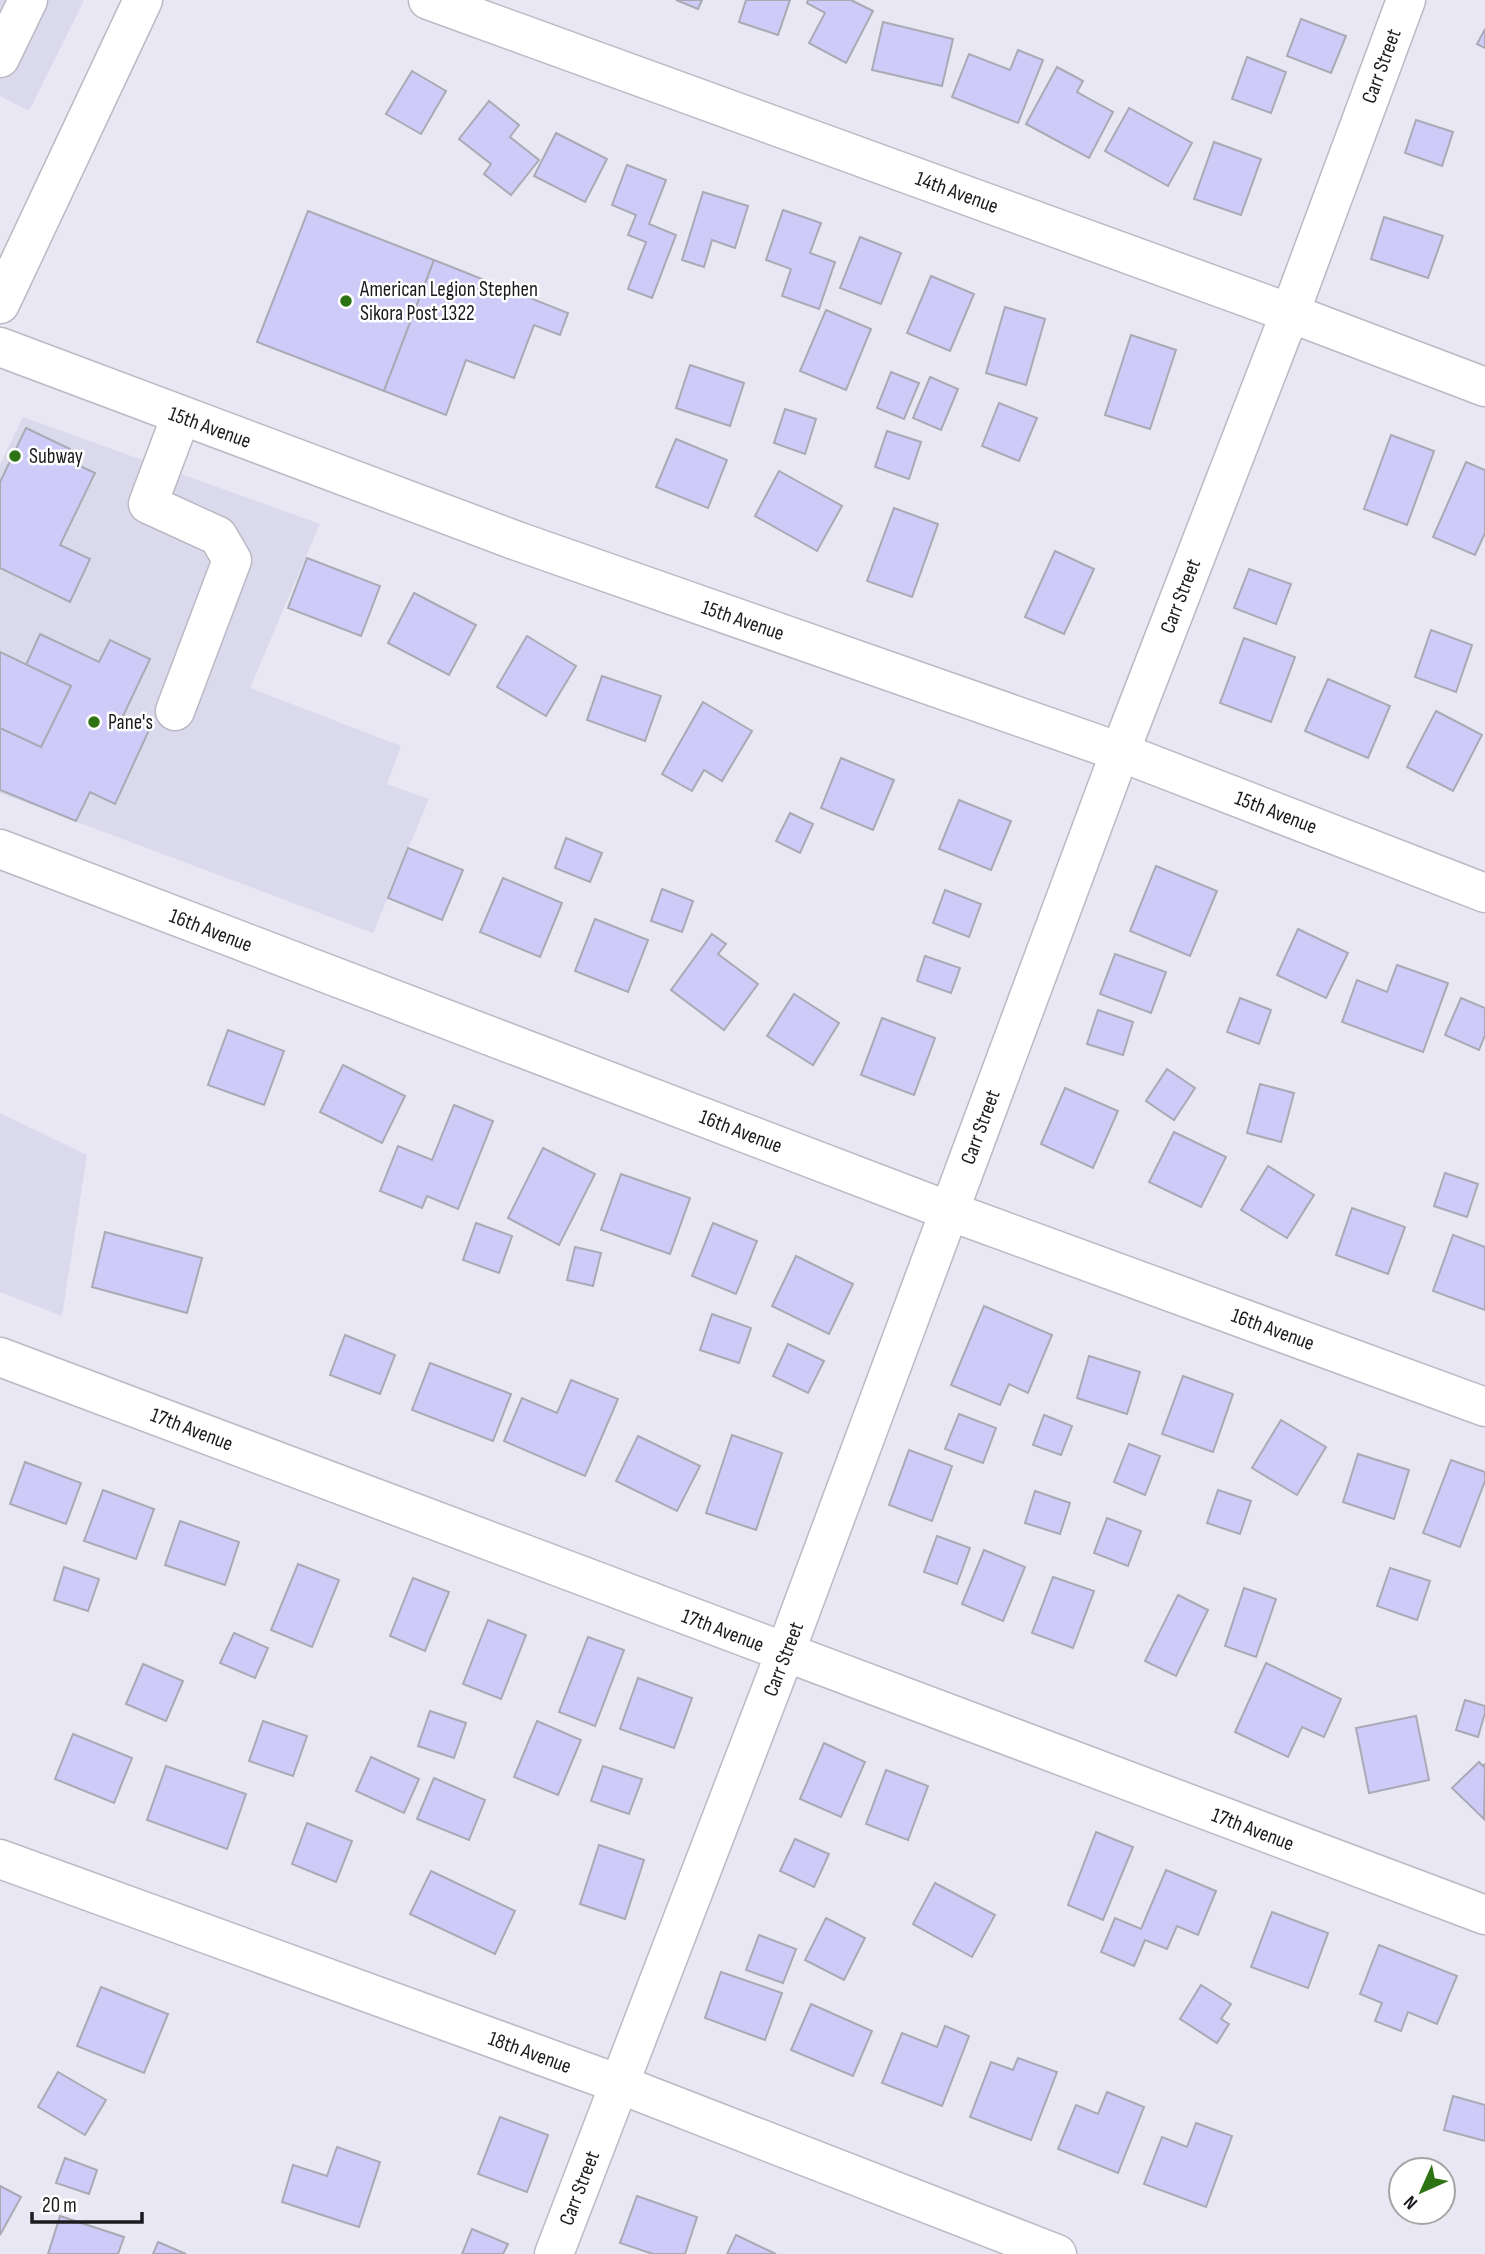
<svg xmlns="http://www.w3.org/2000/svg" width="1485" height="2254" font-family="'Sofia Sans Condensed',sans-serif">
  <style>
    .built { fill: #dbdaed }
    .building { fill: #cfcbf9; stroke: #aaaab5; stroke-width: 2 }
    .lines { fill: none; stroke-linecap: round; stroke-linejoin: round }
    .minor-casing { stroke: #bab9c5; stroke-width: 41 }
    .minor { stroke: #fff; stroke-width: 38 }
    .poi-dot { fill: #2d7314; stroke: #fff; stroke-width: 2.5 }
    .labels { text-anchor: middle; stroke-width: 5; stroke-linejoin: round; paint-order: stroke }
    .street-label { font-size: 21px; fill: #1b1b1f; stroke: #fff }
    .poi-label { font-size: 21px; fill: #1b1b1f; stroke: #fff; text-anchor: start }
  </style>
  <rect width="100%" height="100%" fill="#e8e7f3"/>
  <!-- built -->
  <g class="built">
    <path d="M0,0H84L29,111L0,96Z"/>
    <path d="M23,417L320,524L250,688L401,746L387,784L429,799L373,933L0,793V464Z"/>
    <path d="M0,1113L87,1155L62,1316L0,1292Z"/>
  </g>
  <!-- building -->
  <g class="building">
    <path d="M676,0H702L698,9Z"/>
    <path d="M746,0H790L778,35L739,22Z"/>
    <path d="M808,0H851L873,11L846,63L809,43L825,13L807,3Z"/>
    <path d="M1301,19L1346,36L1331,73L1287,56Z"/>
    <path d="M883,22L953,39L942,86L872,70Z"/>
    <path d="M1485,29V48L1477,44Z"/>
    <path d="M1018,50L1043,60L1018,123L952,97L969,54L1010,70Z"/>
    <path d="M1247,57L1286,72L1271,113L1232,99Z"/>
    <path d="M1057,67L1083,81L1077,92L1113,112L1089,158L1026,124Z"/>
    <path d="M412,71L446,91L421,134L386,114Z"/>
    <path d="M489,101L519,125L510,137L539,160L511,195L484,174L491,164L459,139Z"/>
    <path d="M1129,108L1192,143L1168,186L1105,151Z"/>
    <path d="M1416,120L1453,132L1442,166L1405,153Z"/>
    <path d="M556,133L607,159L585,202L534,176Z"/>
    <path d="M1214,142L1261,159L1241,215L1194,199Z"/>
    <path d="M627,165L666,180L649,224L676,235L652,298L628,289L646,242L628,235L636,215L612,205Z"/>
    <path d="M703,192L748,206L735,248L712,240L704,267L682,260Z"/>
    <path d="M783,210L821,223L810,253L835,262L819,309L782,296L791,269L766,260Z"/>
    <path d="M308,211L434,260L384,391L257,342Z"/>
    <path d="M1384,217L1443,236L1428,278L1371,259Z"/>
    <path d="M860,237L901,253L881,304L840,288Z"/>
    <path d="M434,260L568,313L560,335L534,325L514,378L466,360L446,415L384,391Z"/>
    <path d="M931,276L974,294L950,351L907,333Z"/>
    <path d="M1005,307L1045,319L1026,385L986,373Z"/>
    <path d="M826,310L871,329L846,390L800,371Z"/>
    <path d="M1131,335L1176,350L1150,429L1105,415Z"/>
    <path d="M690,365L744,383L730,426L676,408Z"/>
    <path d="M891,372L919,383L904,419L877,408Z"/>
    <path d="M930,377L958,389L941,430L913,418Z"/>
    <path d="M999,403L1037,418L1019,461L982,446Z"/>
    <path d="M785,409L816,419L805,454L774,443Z"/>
    <path d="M26,428L70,449L65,459L95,473L60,545L90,559L70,602L0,568V482Z"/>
    <path d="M887,431L921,442L909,479L875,467Z"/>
    <path d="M1391,435L1434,451L1407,525L1364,509Z"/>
    <path d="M676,439L727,460L708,508L656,487Z"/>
    <path d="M1466,462L1485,470V533L1475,555L1433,537Z"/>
    <path d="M779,471L842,506L817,551L755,516Z"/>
    <path d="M894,508L938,524L912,597L867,581Z"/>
    <path d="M1055,551L1094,569L1064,634L1025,617Z"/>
    <path d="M307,558L380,586L361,636L288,608Z"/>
    <path d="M1249,569L1291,584L1276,624L1234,608Z"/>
    <path d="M414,593L476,625L449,675L388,643Z"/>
    <path d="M1431,630L1472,645L1456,692L1415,677Z"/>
    <path d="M40,634L99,662L110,640L150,659L123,716L150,728L115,804L90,792L76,821L0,790V728L41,747L71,686L26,665Z"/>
    <path d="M527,636L576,666L546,716L497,687Z"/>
    <path d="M1244,638L1295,657L1271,722L1220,703Z"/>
    <path d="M0,652L71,686L41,747L0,728Z"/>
    <path d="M602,676L661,696L645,741L587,720Z"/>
    <path d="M1328,679L1390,706L1368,758L1305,731Z"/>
    <path d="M703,702L752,731L722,781L704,770L692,791L662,774Z"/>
    <path d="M1436,711L1482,735L1453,791L1407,767Z"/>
    <path d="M841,758L894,780L873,830L821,808Z"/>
    <path d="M959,800L1011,821L991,870L939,849Z"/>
    <path d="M790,813L813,824L800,853L776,841Z"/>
    <path d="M566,838L602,853L590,882L555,868Z"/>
    <path d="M408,848L463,870L442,920L388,898Z"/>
    <path d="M1156,866L1217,891L1190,956L1130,931Z"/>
    <path d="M503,878L562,903L540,957L480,932Z"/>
    <path d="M662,889L693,901L682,932L651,921Z"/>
    <path d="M945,890L981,904L969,937L933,923Z"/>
    <path d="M595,919L648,940L628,992L575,971Z"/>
    <path d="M1298,929L1348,953L1326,998L1277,975Z"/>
    <path d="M712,934L726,944L718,954L758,984L724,1030L671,990Z"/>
    <path d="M1115,954L1166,972L1151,1013L1100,994Z"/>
    <path d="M925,956L960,968L951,993L917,981Z"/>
    <path d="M1397,965L1448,983L1423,1052L1342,1022L1357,980L1387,992Z"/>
    <path d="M794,994L839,1023L813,1065L767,1036Z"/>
    <path d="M1240,998L1271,1010L1259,1044L1227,1032Z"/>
    <path d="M1461,998L1485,1008V1035L1479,1050L1445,1035Z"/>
    <path d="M1098,1010L1133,1022L1123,1055L1087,1044Z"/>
    <path d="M882,1018L935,1038L914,1095L861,1075Z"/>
    <path d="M228,1030L284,1051L264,1105L208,1085Z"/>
    <path d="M343,1065L405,1096L382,1143L320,1112Z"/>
    <path d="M1167,1069L1195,1088L1174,1120L1146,1101Z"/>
    <path d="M1260,1084L1294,1093L1281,1142L1247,1133Z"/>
    <path d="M1065,1088L1118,1111L1093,1168L1041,1144Z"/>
    <path d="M454,1105L493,1121L458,1209L427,1196L422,1208L380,1191L398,1146L432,1160Z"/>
    <path d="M1174,1132L1226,1157L1201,1207L1149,1182Z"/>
    <path d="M543,1148L595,1174L559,1245L508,1218Z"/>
    <path d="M1268,1166L1314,1195L1287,1238L1241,1210Z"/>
    <path d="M1445,1173L1478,1184L1467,1217L1434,1206Z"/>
    <path d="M621,1174L690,1198L670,1254L601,1230Z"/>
    <path d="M1352,1208L1405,1227L1388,1274L1336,1255Z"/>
    <path d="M476,1223L512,1236L499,1273L463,1260Z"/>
    <path d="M713,1223L757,1241L736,1294L692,1276Z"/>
    <path d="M105,1232L202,1258L187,1313L92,1287Z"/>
    <path d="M1453,1235L1485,1247V1310L1433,1291Z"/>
    <path d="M575,1247L601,1253L593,1286L567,1280Z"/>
    <path d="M796,1256L853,1284L829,1334L772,1306Z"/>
    <path d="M984,1306L1052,1335L1028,1393L1009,1384L1000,1405L951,1385Z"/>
    <path d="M712,1314L751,1328L739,1363L700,1350Z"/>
    <path d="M345,1335L395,1355L380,1394L330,1375Z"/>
    <path d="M788,1344L824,1361L808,1393L773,1376Z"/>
    <path d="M1089,1356L1140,1372L1127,1414L1077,1398Z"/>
    <path d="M430,1363L511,1394L493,1441L412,1410Z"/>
    <path d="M1183,1376L1233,1394L1213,1452L1162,1434Z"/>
    <path d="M571,1380L618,1399L585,1476L504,1441L522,1398L557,1413Z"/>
    <path d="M959,1414L996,1428L983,1463L945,1449Z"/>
    <path d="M1044,1415L1072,1426L1061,1455L1033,1445Z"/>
    <path d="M1281,1420L1326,1447L1297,1495L1252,1468Z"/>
    <path d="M732,1435L782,1453L756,1530L706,1513Z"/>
    <path d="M638,1436L700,1466L677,1511L616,1481Z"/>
    <path d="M1129,1444L1160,1456L1145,1495L1114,1482Z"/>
    <path d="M909,1450L952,1466L932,1521L889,1505Z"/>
    <path d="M1358,1454L1409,1470L1394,1519L1343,1502Z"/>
    <path d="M1451,1460L1485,1472V1481L1460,1547L1423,1533Z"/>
    <path d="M25,1462L81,1483L66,1524L10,1504Z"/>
    <path d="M103,1490L154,1509L136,1559L84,1541Z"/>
    <path d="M1218,1490L1251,1501L1240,1534L1207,1523Z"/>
    <path d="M1035,1491L1070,1503L1060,1534L1025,1523Z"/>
    <path d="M1107,1518L1141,1531L1128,1566L1094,1553Z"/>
    <path d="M180,1521L239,1542L225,1585L165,1565Z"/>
    <path d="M937,1536L970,1548L957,1584L924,1572Z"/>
    <path d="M984,1550L1025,1567L1003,1621L962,1604Z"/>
    <path d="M298,1564L339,1580L312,1647L271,1630Z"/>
    <path d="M64,1567L99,1579L88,1611L54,1600Z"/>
    <path d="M1390,1568L1430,1581L1417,1620L1377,1606Z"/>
    <path d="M1053,1577L1094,1591L1073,1648L1032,1633Z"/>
    <path d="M413,1578L449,1592L425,1651L390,1636Z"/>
    <path d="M1244,1588L1276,1599L1256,1657L1225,1646Z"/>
    <path d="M1178,1595L1208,1610L1176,1676L1145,1661Z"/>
    <path d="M488,1620L526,1635L501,1699L463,1684Z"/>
    <path d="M234,1633L268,1648L255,1678L220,1663Z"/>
    <path d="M588,1637L624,1650L595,1726L559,1712Z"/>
    <path d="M1266,1663L1341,1699L1324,1737L1302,1727L1288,1757L1235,1732Z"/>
    <path d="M143,1664L183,1681L166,1721L126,1704Z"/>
    <path d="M638,1678L692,1698L674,1748L620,1729Z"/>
    <path d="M1465,1700L1485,1706V1713L1478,1737L1456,1730Z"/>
    <path d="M430,1711L466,1723L454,1758L418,1746Z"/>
    <path d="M1416,1716L1429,1780L1369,1793L1356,1728Z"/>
    <path d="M263,1721L307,1736L293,1776L249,1761Z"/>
    <path d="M537,1721L581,1740L558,1795L514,1777Z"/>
    <path d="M73,1734L132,1758L114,1803L55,1779Z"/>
    <path d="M824,1743L865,1762L841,1817L800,1799Z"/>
    <path d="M371,1757L419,1779L404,1813L356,1791Z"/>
    <path d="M1479,1762L1483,1766L1485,1764L1484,1819L1452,1788Z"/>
    <path d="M166,1766L246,1794L227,1849L147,1820Z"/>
    <path d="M603,1766L642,1779L629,1814L591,1801Z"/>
    <path d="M886,1770L928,1786L908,1840L866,1824Z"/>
    <path d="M434,1778L485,1800L469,1840L417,1819Z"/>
    <path d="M307,1823L352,1841L336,1882L292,1864Z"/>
    <path d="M1096,1832L1133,1847L1103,1920L1068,1905Z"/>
    <path d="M795,1839L829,1854L814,1887L780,1871Z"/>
    <path d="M599,1845L644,1860L625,1919L580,1904Z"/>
    <path d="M1166,1870L1216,1891L1198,1935L1177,1926L1167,1949L1145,1940L1134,1966L1101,1952L1115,1918L1141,1929Z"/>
    <path d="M431,1871L515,1911L495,1954L410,1914Z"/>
    <path d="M935,1883L995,1915L972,1957L913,1924Z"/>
    <path d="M1272,1912L1328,1933L1308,1988L1251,1967Z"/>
    <path d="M826,1918L865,1938L844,1980L805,1960Z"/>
    <path d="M759,1935L796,1949L783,1983L746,1970Z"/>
    <path d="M1379,1945L1457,1976L1437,2024L1408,2012L1401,2031L1375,2021L1382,2003L1360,1994Z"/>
    <path d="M721,1972L782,1993L765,2040L705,2018Z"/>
    <path d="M1201,1985L1231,2004L1221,2019L1229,2024L1217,2043L1180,2019Z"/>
    <path d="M101,1987L168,2014L144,2073L77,2046Z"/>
    <path d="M811,2004L872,2031L853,2076L791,2050Z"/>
    <path d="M945,2026L969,2036L942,2106L882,2083L902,2033L937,2047Z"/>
    <path d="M1018,2058L1057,2072L1031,2140L970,2117L991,2062L1013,2070Z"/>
    <path d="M58,2072L106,2100L85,2135L38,2107Z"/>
    <path d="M1107,2092L1144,2107L1118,2173L1058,2149L1076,2105L1098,2114Z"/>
    <path d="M1453,2096L1485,2105V2141L1444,2130Z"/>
    <path d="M500,2117L548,2135L527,2192L478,2174Z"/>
    <path d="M1196,2123L1232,2136L1206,2207L1144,2184L1162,2137L1187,2147Z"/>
    <path d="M337,2147L380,2162L359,2227L282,2202L293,2165L327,2176Z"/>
    <path d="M65,2158L97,2170L89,2194L56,2183Z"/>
    <path d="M0,2186L21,2197L0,2235Z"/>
    <path d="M637,2196L697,2217L685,2254H653L620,2243Z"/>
    <path d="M60,2216L124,2237L118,2254H48Z"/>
    <path d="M472,2229L508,2244L503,2254H462Z"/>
    <path d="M736,2235L776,2254H727Z"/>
    <path d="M158,2242L186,2254H153Z"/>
  </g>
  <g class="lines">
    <defs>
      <g id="minor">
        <path d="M428,0L1290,313L1485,387"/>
        <path d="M0,58L28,0"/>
        <path d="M0,304L143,0"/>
        <path d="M0,347L517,541L1120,752L1485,893"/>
        <path d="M175,711L232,560L218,536L148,504L181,416"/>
        <path d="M0,849L949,1211L1485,1407"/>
        <path d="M0,1357L1485,1915"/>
        <path d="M0,1859L619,2084L1057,2254"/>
        <path d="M554,2254L785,1653L1120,752L1290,313L1406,0"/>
      </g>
    </defs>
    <!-- minor casing -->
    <use href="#minor" class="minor-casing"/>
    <!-- minor -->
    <use href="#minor" class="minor"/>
  </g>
  <!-- markers -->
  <g class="poi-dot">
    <circle cx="346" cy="301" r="7"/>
    <circle cx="15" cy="456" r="7"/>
    <circle cx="94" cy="722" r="7"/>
  </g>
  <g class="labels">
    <!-- street labels -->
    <g class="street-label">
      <text transform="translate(1381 66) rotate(-70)" y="7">Carr Street</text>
      <text transform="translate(957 192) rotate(20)" y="7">14th Avenue</text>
      <text transform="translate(210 427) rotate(20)" y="7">15th Avenue</text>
      <text transform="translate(1180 596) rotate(-69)" y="7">Carr Street</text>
      <text transform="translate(743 620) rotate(19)" y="7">15th Avenue</text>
      <text transform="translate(1276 812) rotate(21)" y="7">15th Avenue</text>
      <text transform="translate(211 930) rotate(21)" y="7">16th Avenue</text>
      <text transform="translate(980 1127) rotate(-70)" y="7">Carr Street</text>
      <text transform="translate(741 1131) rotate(21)" y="7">16th Avenue</text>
      <text transform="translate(1273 1329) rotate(20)" y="7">16th Avenue</text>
      <text transform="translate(192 1429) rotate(21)" y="7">17th Avenue</text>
      <text transform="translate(723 1630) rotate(21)" y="7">17th Avenue</text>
      <text transform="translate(783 1659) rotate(-69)" y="7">Carr Street</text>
      <text transform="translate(1253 1829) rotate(21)" y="7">17th Avenue</text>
      <text transform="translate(530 2052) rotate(20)" y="7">18th Avenue</text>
      <text transform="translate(579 2188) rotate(-69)" y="7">Carr Street</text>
    </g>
    <!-- poi labels -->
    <g class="poi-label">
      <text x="360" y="296">American Legion Stephen<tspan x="360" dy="24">Sikora Post 1322</tspan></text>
      <text x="29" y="463">Subway</text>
      <text x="108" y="729">Pane's</text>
    </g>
  </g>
  <!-- north arrow -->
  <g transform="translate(1422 2191) rotate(225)"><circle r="33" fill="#ffffff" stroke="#a4a4a5" stroke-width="2"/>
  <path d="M0-5L12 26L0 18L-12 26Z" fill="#2d7314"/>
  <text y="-10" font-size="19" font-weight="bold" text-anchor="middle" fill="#1b1b1f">N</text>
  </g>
  <!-- scale -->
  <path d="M32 2212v10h110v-10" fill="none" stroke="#1b1b1f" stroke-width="3.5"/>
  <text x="42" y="2212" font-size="21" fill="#1b1b1f" stroke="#ffffff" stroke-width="5" paint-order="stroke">20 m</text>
</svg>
